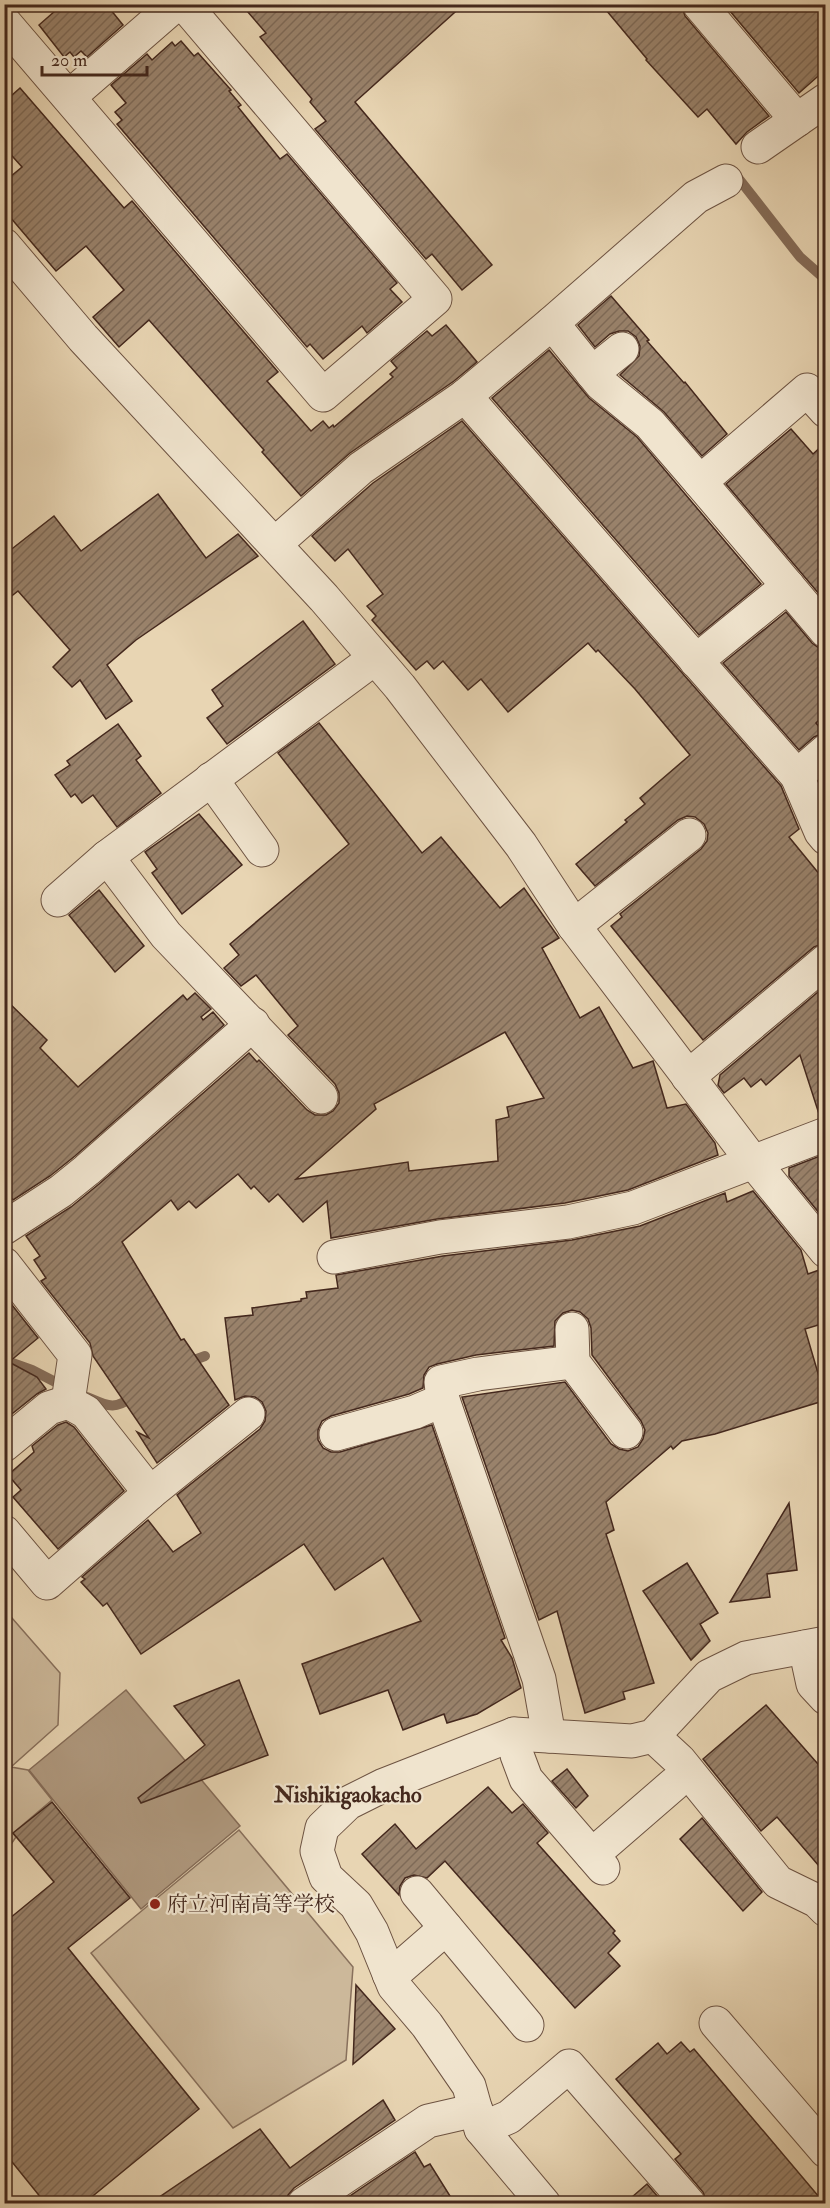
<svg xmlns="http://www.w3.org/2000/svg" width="830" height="2208" font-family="'IM FELL Double Pica','Noto Serif JP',serif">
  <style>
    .pitch { fill: #ccb89a; stroke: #88705c; stroke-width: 1.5 }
    .water { fill: #b09a80; stroke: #856c58; stroke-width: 1.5 }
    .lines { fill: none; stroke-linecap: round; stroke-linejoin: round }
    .stream { stroke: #856c58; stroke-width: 10 }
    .building { fill: url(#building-hatch); stroke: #44281d; stroke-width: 1.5; fill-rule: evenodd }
    .minor-casing { stroke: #6d5342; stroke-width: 35 }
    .minor { stroke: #f0e4ce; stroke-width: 33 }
    .poi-dot { fill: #8f2418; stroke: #f0e4ce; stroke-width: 2 }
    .labels { text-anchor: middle; stroke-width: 4.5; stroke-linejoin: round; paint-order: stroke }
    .poi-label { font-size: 21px; fill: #44281d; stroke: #f0e4ce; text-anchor: start }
    .neighbourhood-label { font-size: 22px; font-weight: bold; fill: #44281d; stroke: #f0e4ce }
  </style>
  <defs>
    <pattern id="building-hatch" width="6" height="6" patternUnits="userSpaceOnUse" patternTransform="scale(1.5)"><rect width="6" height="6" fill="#99826b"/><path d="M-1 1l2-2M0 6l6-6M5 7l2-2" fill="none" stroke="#7e6a57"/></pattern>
  </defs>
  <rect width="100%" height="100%" fill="#e8d5b3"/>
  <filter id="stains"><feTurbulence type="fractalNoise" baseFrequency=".00333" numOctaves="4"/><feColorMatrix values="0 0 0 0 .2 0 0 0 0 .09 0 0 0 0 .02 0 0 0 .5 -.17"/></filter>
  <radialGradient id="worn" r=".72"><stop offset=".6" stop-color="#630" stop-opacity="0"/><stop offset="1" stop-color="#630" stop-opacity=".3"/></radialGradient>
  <!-- pitch -->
  <g class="pitch">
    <path d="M5,1610L60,1673L58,1725L11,1767L28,1770L52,1800L13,1833L16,1837L5,1853Z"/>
    <path d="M239,1830L353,1967L346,2060L233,2128L91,1953Z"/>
  </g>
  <!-- water -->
  <path class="water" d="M126,1690L240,1826L141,1909L29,1770Z"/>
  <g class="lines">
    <!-- stream -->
    <g class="stream">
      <path d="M739,179L800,257L826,280"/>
      <path d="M823,1220H826"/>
      <path d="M4,1360L32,1370L67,1388"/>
      <path d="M186,1363L205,1356"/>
      <path d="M87,1397C110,1407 113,1410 135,1396"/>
    </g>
  </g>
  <!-- building -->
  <g class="building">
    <path d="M63,4H106L123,25L87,57L81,51L74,57L70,52L64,57L39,25Z"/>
    <path d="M241,4H464L355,102L492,265L462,290L432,254L426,259L315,129L326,121L310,102L312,99L260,37L266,33Z"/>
    <path d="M601,4H681L685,16L769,116L747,132L736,144L707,109L698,117L646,60L647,59Z"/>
    <path d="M724,4H825V70L799,93Z"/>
    <path d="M181,41L194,56L198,53L231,90L229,91L241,105L238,107L280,159L287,154L397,283L390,289L402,302L367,333L362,326L323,359L310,344L307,347L117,124L122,120L115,112L126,103L111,85L147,54L152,60L172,42L175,46Z"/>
    <path d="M20,88L124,208L132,201L278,372L267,381L311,431L323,421L329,428L333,425L334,427L393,377L390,374L397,368L391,361L427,331L432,336L446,325L477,362L454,381L350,453L301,496L262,452L264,450L149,320L119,347L93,317L124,290L86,246L56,271L4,210V182L22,167L4,147V102Z"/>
    <path d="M611,296L649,340L647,341L684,383L685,382L727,434L702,456L664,412L620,375L639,356L640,346L636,337L628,331H619L610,334L595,347L578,325Z"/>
    <path d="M549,350L589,398L637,437L761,584L699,635L492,398Z"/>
    <path d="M462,421L781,786L799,829L789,837L825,881V943L814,947L703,1040L611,926L622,917L620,914L701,849L707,841L708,833L704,824L695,817L687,816L678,820L595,886L576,864L627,822L625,820L645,804L640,798L690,755L635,689L598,650L596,652L588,643L508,712L481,679L468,690L443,661L434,669L427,661L416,670L372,620L376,616L367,606L383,594L348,549L335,561L312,536L373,483Z"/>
    <path d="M791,429L813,454L825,443V601L726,484Z"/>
    <path d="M158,494L206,558L238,534L258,556L136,640L107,665L132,701L106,719L80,680L72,687L53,667L70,650L18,591L4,602V555L54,516L81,551Z"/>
    <path d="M786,612L812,643L819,648L825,649V714L816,723L824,733L814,737L799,750L723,663Z"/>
    <path d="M303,621L335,664L227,744L207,718L223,706L212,690Z"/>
    <path d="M319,723L422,853L441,837L500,908L524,888L559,938L542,948L580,1018L599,1007L633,1068L653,1061L667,1108L686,1104L715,1143L718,1155L628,1190L565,1203L437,1219L331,1238L327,1201L303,1222L278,1194L269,1202L254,1186L251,1189L238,1174L196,1208L189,1201L178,1210L171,1200L122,1242L181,1340L184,1339L229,1405L157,1463L137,1432L149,1438L93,1356L90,1343L41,1281L46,1278L34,1260L40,1256L26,1236L71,1207L99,1184L249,1053L257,1062L259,1060L307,1110L315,1115H326L333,1111L339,1103V1093L335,1084L288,1035L298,1026L256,975L241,986L224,968L239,955L230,944L349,844L278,753ZM505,1032L544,1098L507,1107L509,1117L496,1120L498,1161L409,1171L408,1162L296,1179L376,1109L374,1104Z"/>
    <path d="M118,724L141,756L136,760L161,793L117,827L93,795L82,803L75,794L71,797L55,775L70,765L67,761Z"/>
    <path d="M199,814L242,865L182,914L152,873L157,869L145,852Z"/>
    <path d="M99,890L144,946L115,972L69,915Z"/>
    <path d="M825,986V1113L819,1114L800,1055L766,1085L761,1079L751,1087L744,1078L724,1093L718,1085L720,1075Z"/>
    <path d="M195,993L211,1009L201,1017L203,1020L213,1012L224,1025L75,1156L50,1176L13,1200L4,1189V998L47,1040L40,1048L78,1087L183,995L187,1000Z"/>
    <path d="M825,1154V1212L820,1214L789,1176V1168Z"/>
    <path d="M753,1191L801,1250L808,1274L819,1270L825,1295V1323L805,1329L825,1397L821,1398L823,1401L715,1434L682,1441L673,1449L671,1446L606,1502L614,1530L606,1534L654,1683L623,1692L625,1699L585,1713L557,1611L539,1620L462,1397L565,1382L611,1444L619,1449L628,1451L638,1447L643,1439L645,1430L641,1421L592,1355L591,1328L588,1319L580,1312L572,1310L563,1313L555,1321L554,1346L476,1355L437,1364L429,1367L424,1375L423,1388L409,1394L331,1416L322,1421L318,1430V1440L323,1448L331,1452H340L432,1425L505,1638L501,1640L512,1658L521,1688L477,1714L447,1723L444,1714L403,1730L388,1690L320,1714L302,1664L421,1621L383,1558L335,1590L304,1544L141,1654L107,1603L103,1606L81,1582L85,1579L82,1577L148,1520L173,1552L201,1533L177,1495L260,1429L265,1421L266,1411L262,1402L255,1397L245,1396L235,1400L225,1318L253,1315L252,1308L301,1301V1299L307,1298L306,1292L338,1288L336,1275L443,1256L572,1240L640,1226L725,1193L727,1202Z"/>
    <path d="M12,1305L38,1338L9,1362L37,1377L46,1389L37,1394L8,1417L4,1413V1310Z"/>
    <path d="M66,1422L74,1427L124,1491L58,1549L13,1497L21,1490L8,1475L34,1452L32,1446L58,1425Z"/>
    <path d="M789,1503L797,1570L767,1574L770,1597L730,1602Z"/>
    <path d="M687,1563L718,1613L700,1624L710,1641L691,1660L643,1591Z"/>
    <path d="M239,1680L268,1755L141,1803L138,1798L205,1745L174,1706Z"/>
    <path d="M766,1705L825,1772V1873L777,1817L761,1831L703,1759Z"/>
    <path d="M567,1769L588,1796L576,1808L552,1781Z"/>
    <path d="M488,1787L512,1813L523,1804L548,1833L537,1843L615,1931L613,1933L620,1941L608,1953L620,1966L575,2008L445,1861L427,1878L414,1875L405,1878L400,1886L399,1895L362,1854L395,1824L416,1849Z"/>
    <path d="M52,1802L130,1898L68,1948L199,2109L83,2204H46L4,2152V1923L54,1882L13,1833Z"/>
    <path d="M702,1818L762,1892L743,1911L680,1839Z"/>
    <path d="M356,1985L395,2029L353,2064Z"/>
    <path d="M681,2042L690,2052L694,2049L825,2204H707L703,2192L675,2159L681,2154L616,2079L658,2043L667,2054Z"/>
    <path d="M383,2100L395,2120L294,2188L288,2195L286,2204H149L260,2129L290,2168Z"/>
    <path d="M415,2152L424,2167L430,2164L455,2204H338Z"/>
    <path d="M647,2184L664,2204H624Z"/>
  </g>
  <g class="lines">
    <defs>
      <g id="minor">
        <path d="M699,4L797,120L826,100"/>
        <path d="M4,22L323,395L435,299L184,4"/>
        <path d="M69,97L176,4"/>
        <path d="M758,147L797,120"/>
        <path d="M4,245L83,338L324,598L400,687L521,845L574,926L747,1154L826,1251"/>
        <path d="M552,323L601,384L650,424L700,482"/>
        <path d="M592,373L622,349"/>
        <path d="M465,396L797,776L821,832L826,838"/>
        <path d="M826,411L807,390L700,482L826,631"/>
        <path d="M275,544L361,468L465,396L552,323L696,197L726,181"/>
        <path d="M696,661L788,586"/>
        <path d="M797,776L826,751"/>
        <path d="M211,779L262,850"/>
        <path d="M107,857L166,935L321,1097"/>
        <path d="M58,900L107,857L375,658"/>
        <path d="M574,926L689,835"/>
        <path d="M688,1077L826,961"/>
        <path d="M4,1228L61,1191L87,1170L253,1024"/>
        <path d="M334,1257L440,1237L568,1222L633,1208L826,1134"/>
        <path d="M4,1264L75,1355L68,1402"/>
        <path d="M572,1329L573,1362L626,1432"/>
        <path d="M336,1434L415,1412L443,1400"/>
        <path d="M4,1445L49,1408L68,1402L86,1412L150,1493"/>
        <path d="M4,1532L47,1583L150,1493L248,1414"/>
        <path d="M805,1647L813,1684L826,1698"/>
        <path d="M514,1734L517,1755L526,1779L603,1868"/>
        <path d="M549,1736L539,1679L443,1400L441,1382L478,1374L573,1362"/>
        <path d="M653,1736L679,1760L778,1882L817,1901L826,1910"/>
        <path d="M592,1855L674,1784"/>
        <path d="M417,1893L527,2025"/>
        <path d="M389,1974L400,1968L446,1928"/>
        <path d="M716,2023L826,2151"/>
        <path d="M481,2129L509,2117L569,2066L689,2204"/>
        <path d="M304,2204L428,2121L476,2110"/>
        <path d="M544,2204L481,2129L469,2086L427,2025L394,1986L372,1932L356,1905L326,1877L317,1851L322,1828L348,1803L384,1785L514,1734L632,1741L653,1736L709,1676L746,1658L826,1643"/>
      </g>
    </defs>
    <!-- minor casing -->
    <use href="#minor" class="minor-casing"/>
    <!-- minor -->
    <use href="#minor" class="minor"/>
  </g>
  <!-- markers -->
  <circle class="poi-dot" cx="155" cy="1904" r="6"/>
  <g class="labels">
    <!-- poi labels -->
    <g class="poi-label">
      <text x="167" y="1911">府立河南高等学校</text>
    </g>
    <!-- neighbourhood labels -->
    <g class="neighbourhood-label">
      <text x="348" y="1802">Nishikigaokacho</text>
    </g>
  </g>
  <!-- margin -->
  <rect width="830" height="2208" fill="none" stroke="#e8d5b3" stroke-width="24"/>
  <rect x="6" y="6" width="818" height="2196" fill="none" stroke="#44281d" stroke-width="3"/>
  <rect x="12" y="12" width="806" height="2184" fill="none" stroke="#44281d" stroke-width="1.5"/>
  <!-- scale -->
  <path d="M42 66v9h105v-9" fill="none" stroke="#44281d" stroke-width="3"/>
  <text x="51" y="66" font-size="18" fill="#44281d" stroke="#f0e4ce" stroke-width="4.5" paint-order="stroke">20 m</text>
  <rect width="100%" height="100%" filter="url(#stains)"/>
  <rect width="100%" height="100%" fill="url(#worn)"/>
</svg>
